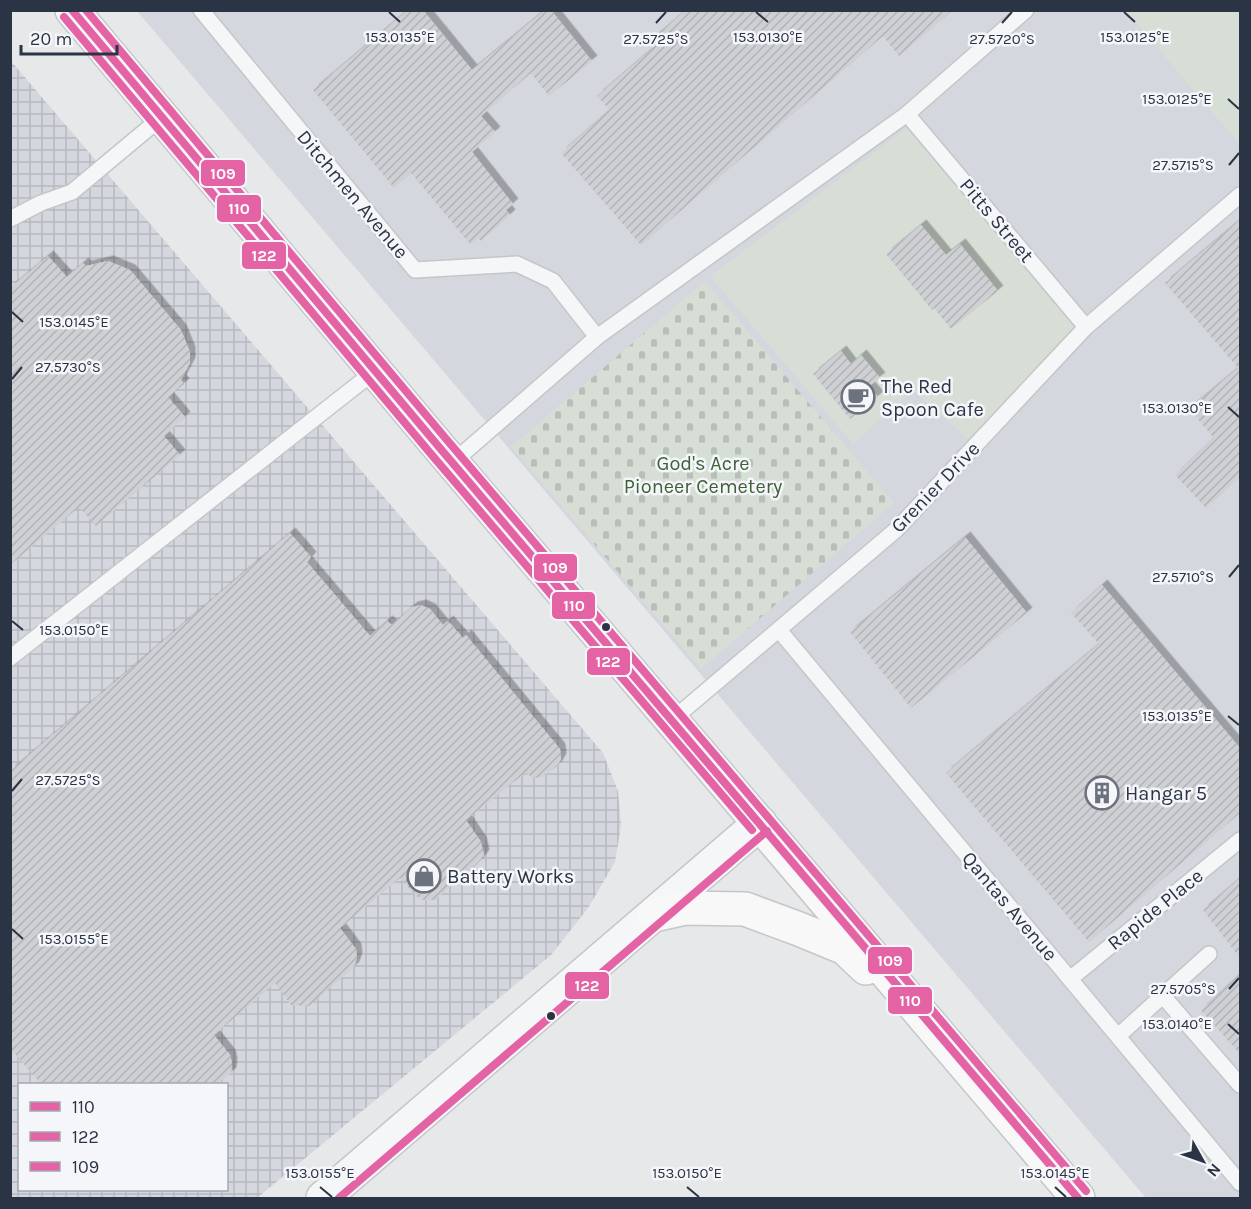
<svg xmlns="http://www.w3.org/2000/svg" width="1251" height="1209" font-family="Karla,sans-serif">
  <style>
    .built { fill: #d4d7dd }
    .industrial { fill: url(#industrial-grid); fill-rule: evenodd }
    .green { fill: #d6ded6 }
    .cemetery { fill: url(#cemetery-stones) }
    .building { fill: url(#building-hatch); filter: url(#shadow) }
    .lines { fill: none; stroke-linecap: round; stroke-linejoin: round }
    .service-casing { stroke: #c4c6c8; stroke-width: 18 }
    .tertiary-casing { stroke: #c4c6c8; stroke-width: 36 }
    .secondary-casing { stroke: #c4c6c8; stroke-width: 36 }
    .service { stroke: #f5f6f7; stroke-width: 15 }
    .tertiary { stroke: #f5f6f7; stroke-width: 33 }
    .secondary { stroke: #f8f8f8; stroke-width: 33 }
    .bus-1-casing { stroke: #f4f6f9; stroke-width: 12 }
    .bus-2-casing { stroke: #f4f6f9; stroke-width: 12 }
    .bus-3-casing { stroke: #f4f6f9; stroke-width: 12 }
    .bus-1 { stroke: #e463a4; stroke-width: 8 }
    .bus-2 { stroke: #e463a4; stroke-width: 8 }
    .bus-3 { stroke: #e463a4; stroke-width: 8 }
    .ticks { fill: none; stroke: #2b3445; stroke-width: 2 }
    .bus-dot { fill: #2b3445; stroke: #f4f6f9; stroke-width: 2 }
    .labels { text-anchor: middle; stroke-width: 5; stroke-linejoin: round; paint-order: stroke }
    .street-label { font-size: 20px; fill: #2b3445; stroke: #f4f6f9 }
    .poi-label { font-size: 20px; fill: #2b3445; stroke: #f4f6f9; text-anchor: start }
    .park-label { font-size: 20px; fill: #3f6138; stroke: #f4f6f9 }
    .ticks-label { font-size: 15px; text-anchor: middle; fill: #2b3445; stroke: #f4f6f9; stroke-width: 5; stroke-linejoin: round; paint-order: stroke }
    .line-badge { stroke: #f4f6f9; stroke-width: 2 }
    .badge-label { font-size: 16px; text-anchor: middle; font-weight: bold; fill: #fff }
  </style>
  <defs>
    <pattern id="industrial-grid" width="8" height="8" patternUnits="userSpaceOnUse" patternTransform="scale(1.5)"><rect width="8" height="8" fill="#d4d7dd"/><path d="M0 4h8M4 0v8" fill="none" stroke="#b6b9bf"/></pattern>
    <pattern id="cemetery-stones" width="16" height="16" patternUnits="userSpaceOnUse" patternTransform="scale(1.5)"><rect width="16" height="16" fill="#d6ded6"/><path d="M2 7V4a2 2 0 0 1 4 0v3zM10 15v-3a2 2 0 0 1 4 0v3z" fill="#b8bfb9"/></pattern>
    <pattern id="building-hatch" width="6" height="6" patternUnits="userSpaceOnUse" patternTransform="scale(1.5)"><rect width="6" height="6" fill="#ced0d3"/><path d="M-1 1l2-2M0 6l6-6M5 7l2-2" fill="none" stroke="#b1b3b6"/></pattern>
    <filter id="shadow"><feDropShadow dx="5.5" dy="-5.5" stdDeviation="0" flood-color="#0004"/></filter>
  </defs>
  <rect width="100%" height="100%" fill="#e6e8ea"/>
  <!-- built -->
  <path class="built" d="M137,11H1240V1198H1146Z"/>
  <!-- industrial -->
  <path class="industrial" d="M10,60L603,753L618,791L621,826L615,862L588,908L551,955L257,1198H11ZM20,1084H226V1190H20Z"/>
  <!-- green -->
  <g class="green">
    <path d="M1126,11H1240V145Z"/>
    <path d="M907,128L1076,327L971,442L913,390L853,444L710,276Z"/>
  </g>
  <!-- cemetery -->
  <path class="cemetery" d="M705,281L894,503L701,669L511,447Z"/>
  <!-- building -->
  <g class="building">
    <path d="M408,10H423L472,70L545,10H551L592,61L549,96L531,73L481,116L495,132L472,152L513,204L506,210L510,215L481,241L478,238L470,244L411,173L394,188L313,90Z"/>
    <path d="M686,10H953L899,56L883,36L641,245L561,153L610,110L597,96L652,49L648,43Z"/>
    <path d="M1240,220V476L1206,508L1175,475L1214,438L1189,409L1238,368L1165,283Z"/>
    <path d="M921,225L946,255L960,244L998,291L951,329L934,308L932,310L886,254Z"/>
    <path d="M48,256L67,277L83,263L86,266L108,261L130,270L181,330L190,352V363L181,380L184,384L168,397L185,417L164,436L180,455L96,526L79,507L10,565V288Z"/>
    <path d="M841,351L851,364L861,355L880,378L869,386L878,397L850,419L813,374Z"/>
    <path d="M290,533L311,557L307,562L370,636L387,621L392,625L412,607L421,605L430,609L443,625L448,621L463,638L466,635L560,749L561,759L557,766L542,777L534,778L525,773L466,820L481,842L484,855L478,863L435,900H423L416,896L400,878L340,928L356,949L357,958L354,967L309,1006L291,1005L275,983L214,1035L230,1055L232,1063L231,1073L217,1084H41L10,1048V771Z"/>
    <path d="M965,537L1027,613L911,708L850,632Z"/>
    <path d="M1102,585L1240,748V813L1089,942L946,773L1099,644L1071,613Z"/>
    <path d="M1240,878V958L1203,910Z"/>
    <path d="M1240,974V1054L1201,1010Z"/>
  </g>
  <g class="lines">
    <defs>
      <g id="service">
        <path d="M201,10L415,270L517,264L553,281L597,337"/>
        <path d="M907,114L1086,327"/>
        <path d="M10,219L41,203L72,192L162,117"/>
        <path d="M452,463L597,337L907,114L1026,10"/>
        <path d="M779,630L1240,1183"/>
        <path d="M10,658L375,371"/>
        <path d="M672,720L897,529L1086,327L1240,195"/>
        <path d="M1070,979L1240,840"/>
        <path d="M1163,996L1240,1085"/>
        <path d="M1118,1036L1209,954"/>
      </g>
      <path id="tertiary" d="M323,1198L760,823"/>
      <g id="secondary">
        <path d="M72,10L439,447L1078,1198"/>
        <path d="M654,915L686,908L745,909L799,929L845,948L866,968"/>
      </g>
    </defs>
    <!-- service casing -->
    <use href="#service" class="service-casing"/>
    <!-- tertiary casing -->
    <use href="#tertiary" class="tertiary-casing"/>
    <!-- secondary casing -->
    <use href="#secondary" class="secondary-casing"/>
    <!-- service -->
    <use href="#service" class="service"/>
    <!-- tertiary -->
    <use href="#tertiary" class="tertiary"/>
    <!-- secondary -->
    <use href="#secondary" class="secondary"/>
    <defs>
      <path id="bus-1" d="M72,10L439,447L1078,1198"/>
      <g id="bus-2">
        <path d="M64,17L431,454L752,830"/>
        <path d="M339,1198L767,831"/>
      </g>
      <path id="bus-3" d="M86,10L447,440L1086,1191"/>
    </defs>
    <!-- bus-1 casing -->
    <use href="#bus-1" class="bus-1-casing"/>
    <!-- bus-2 casing -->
    <use href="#bus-2" class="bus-2-casing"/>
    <!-- bus-3 casing -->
    <use href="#bus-3" class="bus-3-casing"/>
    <!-- bus-1 -->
    <use href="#bus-1" class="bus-1"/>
    <!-- bus-2 -->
    <use href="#bus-2" class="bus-2"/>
    <!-- bus-3 -->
    <use href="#bus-3" class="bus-3"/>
  </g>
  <!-- ticks -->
  <path class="ticks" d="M389,12L400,22M756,12L768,22M1124,12L1135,22M656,23L666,12M1002,23L1012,12M1228,99L1239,109M1229,165L1239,153M12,312L23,322M12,379L22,367M1228,407L1239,417M1229,577L1239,565M12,621L23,630M1228,716L1239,725M12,791L22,779M12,929L23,939M1229,989L1239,978M1228,1024L1239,1034M320,1187L332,1197M687,1187L699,1197M1055,1187L1066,1197"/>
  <!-- icons -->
  <defs>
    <symbol id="cafe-ring" viewBox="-11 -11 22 22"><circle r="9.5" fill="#f4f6f9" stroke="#6c737f" stroke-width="1.5"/><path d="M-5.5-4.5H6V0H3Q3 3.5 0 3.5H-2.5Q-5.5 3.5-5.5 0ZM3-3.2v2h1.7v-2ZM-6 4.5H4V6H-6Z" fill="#6c737f"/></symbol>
    <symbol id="building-ring" viewBox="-11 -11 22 22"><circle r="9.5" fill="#f4f6f9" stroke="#6c737f" stroke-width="1.5"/><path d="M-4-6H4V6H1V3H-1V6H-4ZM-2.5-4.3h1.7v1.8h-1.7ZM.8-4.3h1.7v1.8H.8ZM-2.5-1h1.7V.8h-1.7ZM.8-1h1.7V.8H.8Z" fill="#6c737f"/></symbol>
    <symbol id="shop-ring" viewBox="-11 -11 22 22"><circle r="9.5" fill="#f4f6f9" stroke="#6c737f" stroke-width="1.5"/><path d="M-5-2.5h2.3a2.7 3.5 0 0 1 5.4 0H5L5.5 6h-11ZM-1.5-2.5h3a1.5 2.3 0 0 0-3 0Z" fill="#6c737f"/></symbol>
  </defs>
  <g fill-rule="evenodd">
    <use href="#cafe-ring" x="839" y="378" width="38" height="38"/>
    <use href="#building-ring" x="1083" y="774" width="38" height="38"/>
    <use href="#shop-ring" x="405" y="857" width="38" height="38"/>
  </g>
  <!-- markers -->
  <g class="bus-dot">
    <circle cx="606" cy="627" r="5"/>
    <circle cx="551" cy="1016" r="5"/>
  </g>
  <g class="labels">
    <!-- street labels -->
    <g class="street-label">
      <text transform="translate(353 194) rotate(50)" y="7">Ditchmen Avenue</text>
      <text transform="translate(997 220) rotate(50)" y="7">Pitts Street</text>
      <text transform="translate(935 487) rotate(-46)" y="7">Grenier Drive</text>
      <text transform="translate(1010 906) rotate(50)" y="7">Qantas Avenue</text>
      <text transform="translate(1155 909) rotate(-39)" y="7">Rapide Place</text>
    </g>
    <!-- poi labels -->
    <g class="poi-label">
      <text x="881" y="393">The Red<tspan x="881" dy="23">Spoon Cafe</tspan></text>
      <text x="1125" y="800">Hangar 5</text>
      <text x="447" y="883">Battery Works</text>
    </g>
    <!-- park labels -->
    <g class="park-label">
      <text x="703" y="470">God's Acre<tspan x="703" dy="23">Pioneer Cemetery</tspan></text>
    </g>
  </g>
  <g class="ticks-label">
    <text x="400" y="42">153.0135°E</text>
    <text x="768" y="42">153.0130°E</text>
    <text x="1135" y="42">153.0125°E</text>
    <text x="656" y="44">27.5725°S</text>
    <text x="1002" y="44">27.5720°S</text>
    <text x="1177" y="104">153.0125°E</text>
    <text x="1183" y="170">27.5715°S</text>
    <text x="74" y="327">153.0145°E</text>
    <text x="68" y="372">27.5730°S</text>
    <text x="1177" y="413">153.0130°E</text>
    <text x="1183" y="582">27.5710°S</text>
    <text x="74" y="635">153.0150°E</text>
    <text x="1177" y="721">153.0135°E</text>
    <text x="68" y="785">27.5725°S</text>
    <text x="74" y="944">153.0155°E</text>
    <text x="1183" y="994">27.5705°S</text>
    <text x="1177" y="1029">153.0140°E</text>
    <text x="320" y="1178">153.0155°E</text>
    <text x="687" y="1178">153.0150°E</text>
    <text x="1055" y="1178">153.0145°E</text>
  </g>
  <g class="line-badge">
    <rect x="200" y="159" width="46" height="28" rx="6" fill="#e463a4"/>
    <rect x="216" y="194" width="46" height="29" rx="6" fill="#e463a4"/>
    <rect x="241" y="241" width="46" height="29" rx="6" fill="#e463a4"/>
    <rect x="533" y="553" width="45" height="29" rx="6" fill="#e463a4"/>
    <rect x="551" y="591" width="45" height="29" rx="6" fill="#e463a4"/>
    <rect x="586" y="647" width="45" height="29" rx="6" fill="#e463a4"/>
    <rect x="867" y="946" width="46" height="29" rx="6" fill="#e463a4"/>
    <rect x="564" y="971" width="46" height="29" rx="6" fill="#e463a4"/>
    <rect x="887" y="986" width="46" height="29" rx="6" fill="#e463a4"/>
  </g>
  <g class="badge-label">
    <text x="223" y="179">109</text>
    <text x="239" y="214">110</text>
    <text x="264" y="261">122</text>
    <text x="555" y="573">109</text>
    <text x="574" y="611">110</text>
    <text x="608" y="667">122</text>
    <text x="890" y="966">109</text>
    <text x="587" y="991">122</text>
    <text x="910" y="1006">110</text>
  </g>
  <!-- border -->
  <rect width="1251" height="1209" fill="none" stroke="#2b3445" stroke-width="24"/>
  <!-- legend -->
  <rect x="18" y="1083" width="210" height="108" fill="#f4f6f9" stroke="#a4a8b1" stroke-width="1.5"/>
  <rect x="30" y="1102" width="30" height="9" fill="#e463a4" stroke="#a4a8b1" stroke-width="1.5"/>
  <text x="72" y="1113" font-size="18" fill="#2b3445">110</text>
  <rect x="30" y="1132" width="30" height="9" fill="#e463a4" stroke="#a4a8b1" stroke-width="1.5"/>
  <text x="72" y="1143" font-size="18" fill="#2b3445">122</text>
  <rect x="30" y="1162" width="30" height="9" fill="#e463a4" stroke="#a4a8b1" stroke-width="1.5"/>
  <text x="72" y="1173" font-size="18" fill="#2b3445">109</text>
  <!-- north arrow -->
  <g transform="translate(1203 1161) rotate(130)" stroke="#f4f6f9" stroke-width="4.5" paint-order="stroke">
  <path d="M0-4.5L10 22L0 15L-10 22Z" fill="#2b3445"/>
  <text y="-9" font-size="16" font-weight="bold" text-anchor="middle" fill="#2b3445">N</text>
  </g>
  <!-- scale -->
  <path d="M21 45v9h96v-9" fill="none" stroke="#2b3445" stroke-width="3"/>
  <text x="30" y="45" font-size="18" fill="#2b3445" stroke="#f4f6f9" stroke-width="4.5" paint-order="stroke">20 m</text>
</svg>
